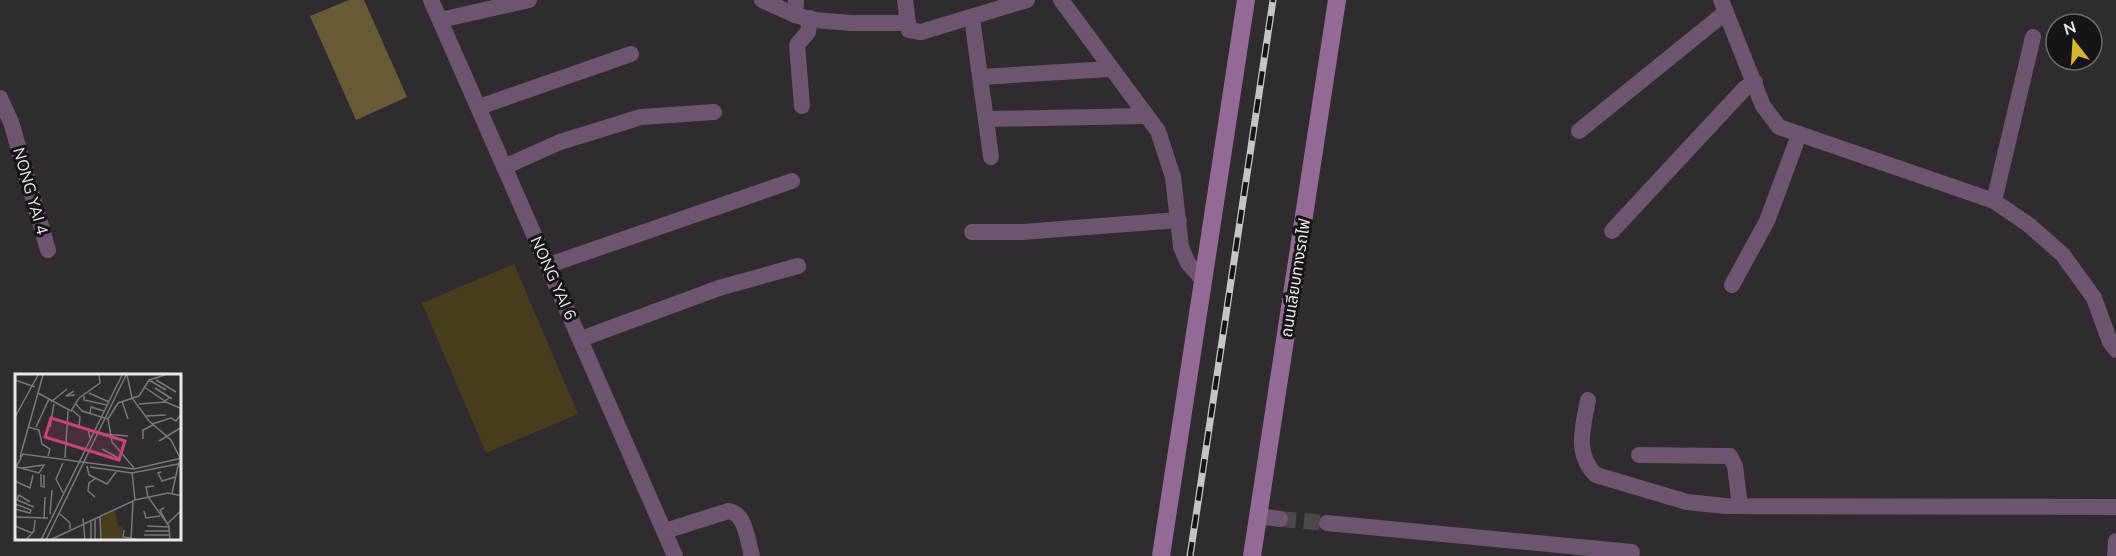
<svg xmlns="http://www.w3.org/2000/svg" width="2116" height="556" font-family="'Nunito Sans','Noto Sans Thai',sans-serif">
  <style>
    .green { fill: #473d1d }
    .water { fill: #675b37 }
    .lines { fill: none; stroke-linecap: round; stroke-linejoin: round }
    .street-tunnel { stroke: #4b474b; stroke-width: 16; stroke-dasharray: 16 8; stroke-linecap: butt }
    .street { stroke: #6d556f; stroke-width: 16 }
    .secondary { stroke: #926a95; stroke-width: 18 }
    .rail-casing { stroke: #c7c4c7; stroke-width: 7 }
    .rail { stroke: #161416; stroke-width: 4.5; stroke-dasharray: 14; stroke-linecap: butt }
    .labels { text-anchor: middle; stroke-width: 6; stroke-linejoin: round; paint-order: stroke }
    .street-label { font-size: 16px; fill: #ebe8eb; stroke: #161416 }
    .inset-road { fill: none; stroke: #7a777a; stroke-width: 1.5 }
    .view { fill: #ca4278; fill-opacity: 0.15; stroke: #ca4278; stroke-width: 3 }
    .inset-edge { fill: none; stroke: #ebe8eb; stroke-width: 3 }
  </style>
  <rect width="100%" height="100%" fill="#2f2b2f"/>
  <!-- green -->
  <path class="green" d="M514,264L578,414L486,453L422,303Z"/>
  <!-- water -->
  <path class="water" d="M349,0H364L407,97L356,120L310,16Z"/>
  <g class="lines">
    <!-- street-tunnel -->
    <path class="street-tunnel" d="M1280,519L1327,523"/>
    <!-- street -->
    <g class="street">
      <path d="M431,0L675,556"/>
      <path d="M762,0L795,15"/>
      <path d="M796,0L795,15L814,20L851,23H906"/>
      <path d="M905,0L909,30L921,32L1027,0"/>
      <path d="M1061,0L1158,131L1173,177L1181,247L1188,263L1203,280"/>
      <path d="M1721,0L1763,106L1779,127L1994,201L2029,225L2063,255L2094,298L2110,342L2116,350"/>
      <path d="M972,18L991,157"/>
      <path d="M440,20L529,0"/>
      <path d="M981,77L1110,69"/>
      <path d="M0,98L11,122L48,250"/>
      <path d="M802,106L797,45L808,32L810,18"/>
      <path d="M479,107L631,54"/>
      <path d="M986,119L1145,116"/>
      <path d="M1579,131L1726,12"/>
      <path d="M504,167L560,142L641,117L714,112"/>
      <path d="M1994,201L2033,37"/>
      <path d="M1612,231L1745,88L1755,82"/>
      <path d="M972,232H1022L1179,220"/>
      <path d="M549,265L792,181"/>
      <path d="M1732,285L1767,221L1799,135"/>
      <path d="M581,339L719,288L798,266"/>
      <path d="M1588,400C1583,427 1574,454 1596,475L1687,502L1725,506L2116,507"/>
      <path d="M1639,455L1730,456L1735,466L1740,506"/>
      <path d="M1258,516L1280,519"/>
      <path d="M1327,523L1632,552"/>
      <path d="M665,531L728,511C746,513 747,540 752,556"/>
      <path d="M2115,556L2116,541"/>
    </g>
    <!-- secondary -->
    <g class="secondary">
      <path d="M1161,556L1246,0"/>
      <path d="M1252,556L1337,0"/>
    </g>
    <defs>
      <path id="rail" d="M1190,556L1273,0"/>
    </defs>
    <!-- rail casing -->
    <use href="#rail" class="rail-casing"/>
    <!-- rail -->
    <use href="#rail" class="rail"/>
  </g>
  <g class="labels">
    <!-- street labels -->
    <g class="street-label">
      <text transform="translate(31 191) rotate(74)" y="6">NONG YAI 4</text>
      <text transform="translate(554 278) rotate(66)" y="6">NONG YAI 6</text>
      <text transform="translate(1295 278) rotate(-81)" y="6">ถนนเลียบทางรถไฟ</text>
    </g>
  </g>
  <!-- overview -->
  <g transform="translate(15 374)">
    <rect width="166" height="166" fill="#2f2b2f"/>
    <path d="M100,136L103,153L107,151V166H85V144Z" fill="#473d1d"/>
    <path class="inset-road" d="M112,1L117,24L134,47L156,66L165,84M0,6L20,13M134,6L151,16M141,6L161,18M129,13L150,27L155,23M140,14L157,25M59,17L51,22L60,21M23,19L56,37L64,24L85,9L84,1M74,19L94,28M69,22V26L92,31M107,27L113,45M36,28L52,15M61,30L67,37L93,45L97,68L119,94M124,30L151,28L167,35M57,36L65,43L64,53L73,55L75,64M75,40L76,33L89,37M131,42L151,41M0,43L23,1M93,45L103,29L124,22L134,6L150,1M137,50L156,44L161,47L167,39M13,53L24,56L27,70L35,75L33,82M21,53L34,25M35,53L39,30M88,60L113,62M128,65V56L138,51M144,67L167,53M87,75L105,85M5,83L28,1M50,84L53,37M48,89L41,105L48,119M72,92L74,101L92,110L101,98M2,93L24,99L29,91L7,94M75,93L117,99M0,95L8,80L119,95L167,84M117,98L120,126M146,98L143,99L147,107L160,103M117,99L163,90M26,100V112L29,113V101M0,107L15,114L18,101M139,112L131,113L133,123L154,152L155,166M157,119L164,88M80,123L73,117L74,109L81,104M0,125L19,133M2,126L4,121L15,128M0,130L16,136L15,139L0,135M149,134L145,136L152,149M129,137L131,144L145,142M35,140L37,116M45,140L55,149V155M0,143L33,144M85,143L86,166M68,144L70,166M29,145L30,123M80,145V166M76,146V166M152,150L167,136M0,152L17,159M132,152L154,153M109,156L108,163L125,166M130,157H154M129,161H154M11,166L19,157L20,146M26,166L107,1M31,166L111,1M35,166L120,126L153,119L167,122M116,166L118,127M134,166H155"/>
    <path class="view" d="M36,44L110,67L104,86L30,63Z"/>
    <rect width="166" height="166" class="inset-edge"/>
  </g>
  <!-- north arrow -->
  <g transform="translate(2074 42) rotate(343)"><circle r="28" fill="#161416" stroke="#6b696b" stroke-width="1.5"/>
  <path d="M0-4.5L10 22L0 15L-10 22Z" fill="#d8b434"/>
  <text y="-9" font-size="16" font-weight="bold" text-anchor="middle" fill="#ebe8eb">N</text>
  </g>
</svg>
